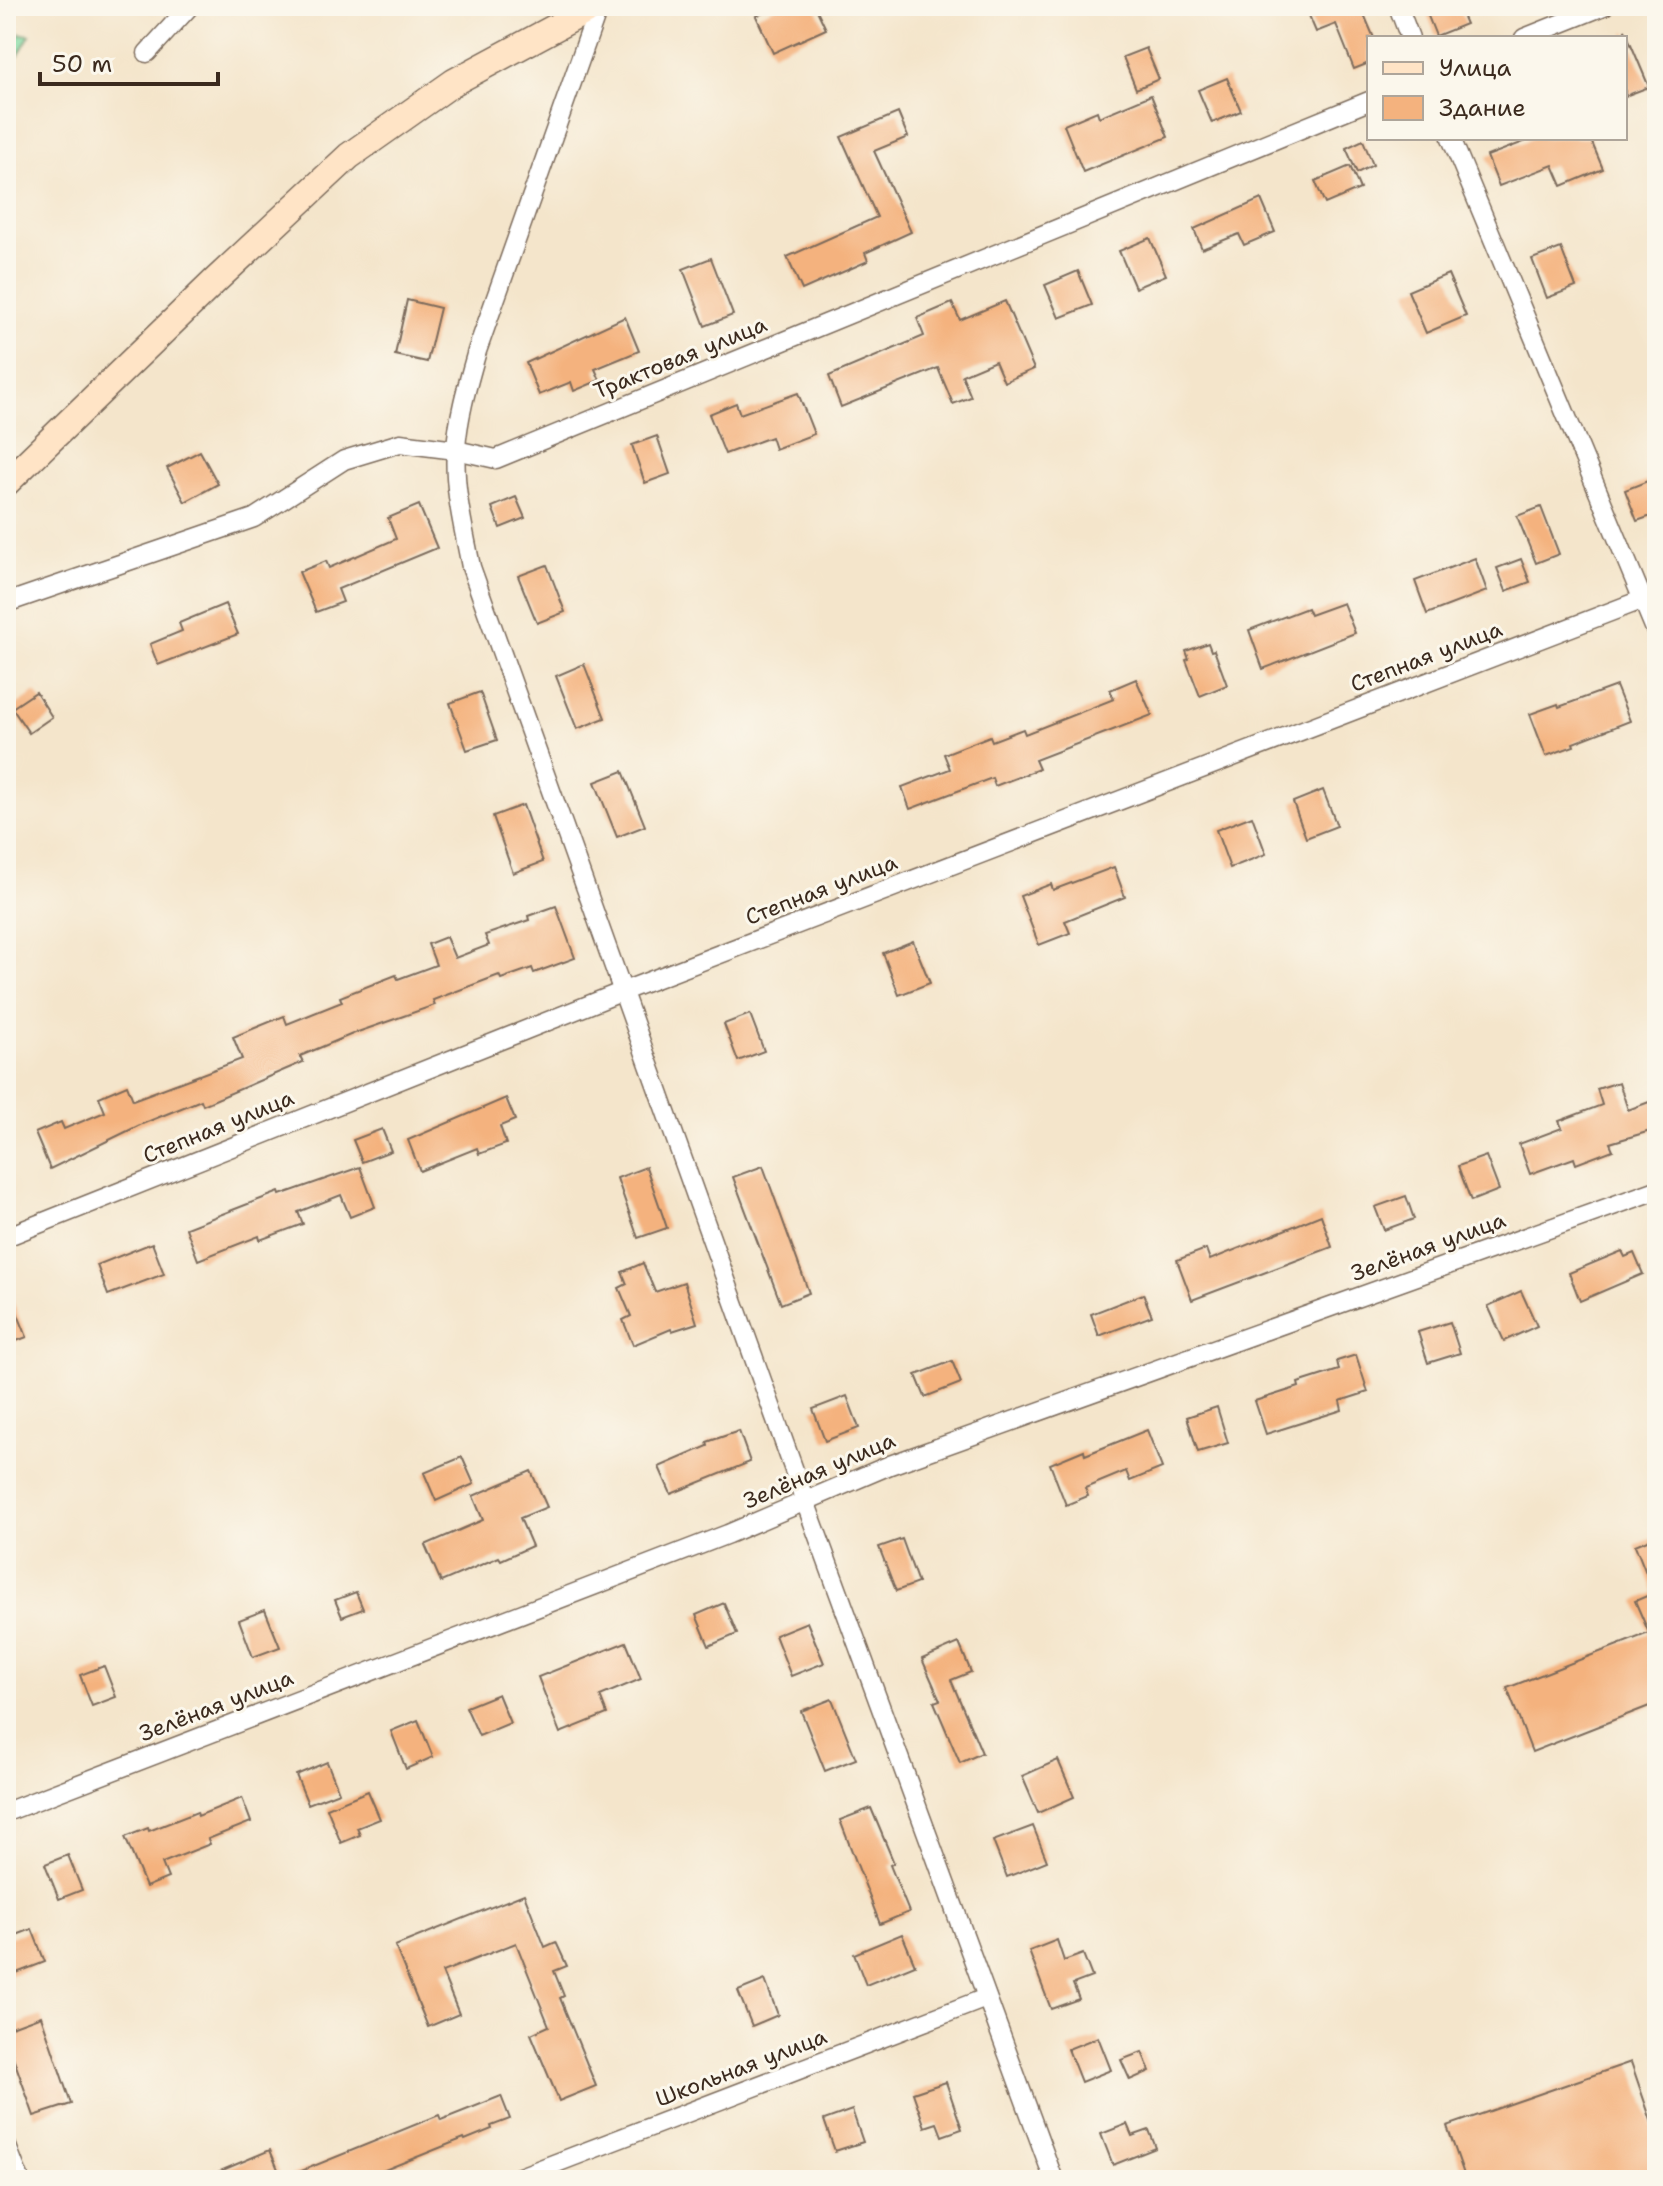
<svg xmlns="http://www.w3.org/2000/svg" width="1663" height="2186" font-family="'Shantell Sans',sans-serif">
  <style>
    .grass { fill: url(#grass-dots); stroke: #5d825f; stroke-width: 2 }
    .building { fill: #f4b27e }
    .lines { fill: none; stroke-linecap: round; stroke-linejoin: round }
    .street-casing { stroke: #7c6b5b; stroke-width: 21 }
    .secondary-casing { stroke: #7c6b5b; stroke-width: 29 }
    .street { stroke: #fff; stroke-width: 18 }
    .secondary { stroke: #ffe4c6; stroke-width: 26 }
    .labels { text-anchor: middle; stroke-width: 6; stroke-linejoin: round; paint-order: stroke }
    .street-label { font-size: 22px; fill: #3b2a1e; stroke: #fbf7ec }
  </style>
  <defs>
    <pattern id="grass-dots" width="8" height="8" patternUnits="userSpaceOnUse" patternTransform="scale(2)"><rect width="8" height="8" fill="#7fdaa0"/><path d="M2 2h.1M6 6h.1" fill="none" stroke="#6fbb89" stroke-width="1.8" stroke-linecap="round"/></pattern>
  </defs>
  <rect width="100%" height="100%" fill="#fbf7ec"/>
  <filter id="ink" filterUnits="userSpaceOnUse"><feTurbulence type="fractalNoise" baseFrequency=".0125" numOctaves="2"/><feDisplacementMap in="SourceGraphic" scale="16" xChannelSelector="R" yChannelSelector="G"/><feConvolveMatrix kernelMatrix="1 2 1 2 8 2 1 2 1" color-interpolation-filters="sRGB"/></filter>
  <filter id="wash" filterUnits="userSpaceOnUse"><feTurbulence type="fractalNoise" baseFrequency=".006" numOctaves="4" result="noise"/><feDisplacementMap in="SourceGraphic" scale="32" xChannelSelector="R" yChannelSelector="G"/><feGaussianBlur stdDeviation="1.8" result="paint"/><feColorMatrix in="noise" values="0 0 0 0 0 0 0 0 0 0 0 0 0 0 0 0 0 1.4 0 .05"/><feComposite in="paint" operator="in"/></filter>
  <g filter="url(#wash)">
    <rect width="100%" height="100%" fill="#f4e5cb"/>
    <!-- grass -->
    <path class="grass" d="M6,32L30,35L6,76Z"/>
    <g id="blocks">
      <!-- building -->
      <g class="building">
        <path d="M779,6H815L826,29L773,53L756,16Z"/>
        <path d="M1305,6H1378L1363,12L1374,38H1369V63L1354,69L1336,24L1316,32Z"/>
        <path d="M1424,6H1458L1466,24L1436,36Z"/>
        <path d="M1625,30L1649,87L1625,96Z"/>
        <path d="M1146,48L1159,79L1136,89L1123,57Z"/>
        <path d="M1227,78L1241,111L1212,123L1198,90Z"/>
        <path d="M1151,95L1168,137L1083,172L1064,125L1097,111L1099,117Z"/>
        <path d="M898,113L908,137L874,151L911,232L865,253L868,261L802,290L787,257L877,217L841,137Z"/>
        <path d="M1534,138H1590L1603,169L1562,186L1553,165L1499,186L1487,156Z"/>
        <path d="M1363,140L1373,165L1357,173L1346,148Z"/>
        <path d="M1350,166L1360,189L1325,204L1315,181Z"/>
        <path d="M1261,199L1275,232L1244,245L1239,234L1202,249L1194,229Z"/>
        <path d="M1150,238L1166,275L1135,288L1119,251Z"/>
        <path d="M1561,248L1576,287L1547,298L1532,259Z"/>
        <path d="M711,258L733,315L705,326L683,269Z"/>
        <path d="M1078,271L1092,305L1059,318L1045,285Z"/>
        <path d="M1448,274L1466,316L1426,333L1408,291Z"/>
        <path d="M407,300L440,308L427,362L395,355Z"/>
        <path d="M1005,301L1034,369L1004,382L995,361L962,375L971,397L953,404L938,368L841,407L829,376L924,336L917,318L952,303L960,320Z"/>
        <path d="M625,317L639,351L595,369L600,380L574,391L571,382L539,395L526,363Z"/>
        <path d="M798,393L814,434L775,449L771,437L725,454L709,414L736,403L740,414Z"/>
        <path d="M657,436L670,474L645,483L632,445Z"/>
        <path d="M200,451L218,484L185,502L167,468Z"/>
        <path d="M1650,480L1657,497V514L1637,521L1625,490Z"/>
        <path d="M516,497L525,518L500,528L492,507Z"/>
        <path d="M419,505L437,548L338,589L343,602L316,612L299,572L326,561L329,568L396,539L388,518Z"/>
        <path d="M1541,507L1559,554L1536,563L1517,516Z"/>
        <path d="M1475,558L1487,591L1427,614L1415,581Z"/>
        <path d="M1521,559L1530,582L1506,591L1497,568Z"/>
        <path d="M547,565L565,612L537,623L518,576Z"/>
        <path d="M1343,603L1355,633L1263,669L1249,630L1307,608L1310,615Z"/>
        <path d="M225,604L238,634L158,665L150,644L182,631L179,623Z"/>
        <path d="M1208,643L1211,651L1214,650L1227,685L1200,696L1186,660L1189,659L1186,651Z"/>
        <path d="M584,664L605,718L577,729L556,676Z"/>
        <path d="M1136,679L1152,715L1035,760L1039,769L995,786L992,778L910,809L902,787L950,769L944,754L990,736L992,741L1023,729L1025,734L1114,699L1110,690Z"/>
        <path d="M1616,686L1630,721L1573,743L1574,746L1546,756L1530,714L1558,704L1559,707Z"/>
        <path d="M36,692L52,717L29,733L12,708Z"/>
        <path d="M480,692L497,740L467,750L450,703Z"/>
        <path d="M623,771L645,826L617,837L595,782Z"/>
        <path d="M1323,790L1337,826L1306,838L1293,802Z"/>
        <path d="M523,805L543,862L513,873L493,816Z"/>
        <path d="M1252,816L1266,854L1230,868L1216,830Z"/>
        <path d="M1114,867L1125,897L1065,921L1070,933L1039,945L1020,896L1051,884L1053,890Z"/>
        <path d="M556,906L575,958L534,973L532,968L501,979L499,975L433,1000L435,1005L355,1033L300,1056L303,1062L203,1105L201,1100L142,1124L50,1169L35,1133L61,1122L64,1129L105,1112L99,1097L127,1085L133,1100L242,1059L233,1037L284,1016L287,1024L342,1002L340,997L396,975L398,979L436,965L428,944L446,937L455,958L489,945L485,935L529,920L528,916Z"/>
        <path d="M913,941L930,983L899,995L883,953Z"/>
        <path d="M750,1014L764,1051L738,1061L724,1024Z"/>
        <path d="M1619,1082L1628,1110L1657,1099V1129L1610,1143L1613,1150L1576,1164L1574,1158L1530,1174L1519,1144L1562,1128L1559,1121L1602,1105L1597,1089Z"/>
        <path d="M506,1098L515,1120L500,1126L506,1144L479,1154L477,1148L420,1171L408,1140Z"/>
        <path d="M382,1129L391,1151L362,1162L353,1140Z"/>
        <path d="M1486,1156L1499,1190L1471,1201L1458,1166Z"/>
        <path d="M763,1166L809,1293L781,1304L733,1177Z"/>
        <path d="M360,1167L375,1207L350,1217L341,1195L298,1212L303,1224L260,1240L259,1236L198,1260L186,1228L279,1192L280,1195Z"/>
        <path d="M646,1167L667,1228L638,1238L617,1178Z"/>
        <path d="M1406,1196L1414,1219L1384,1230L1375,1207Z"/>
        <path d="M1321,1215L1332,1247L1192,1300L1177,1260L1206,1249L1210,1260Z"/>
        <path d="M152,1243L164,1274L108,1295L97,1265Z"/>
        <path d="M1622,1251L1625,1257L1634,1253L1643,1274L1580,1301L1569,1273Z"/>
        <path d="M643,1263L655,1292L684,1282L697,1323L672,1331L671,1329L633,1345L623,1320L631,1316L619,1288L627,1284L622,1272Z"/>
        <path d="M6,1285L27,1337L6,1345Z"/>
        <path d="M1521,1291L1537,1326L1504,1341L1488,1306Z"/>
        <path d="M1143,1294L1152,1316L1099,1336L1091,1314Z"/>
        <path d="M1450,1322L1460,1353L1428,1363L1418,1332Z"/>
        <path d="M1356,1355L1368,1392L1340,1401L1342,1410L1266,1434L1255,1401L1299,1387L1298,1383L1339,1370L1337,1361Z"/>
        <path d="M952,1361L961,1383L925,1397L916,1375Z"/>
        <path d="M847,1396L859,1428L825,1441L813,1409Z"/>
        <path d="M1217,1407L1228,1443L1198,1452L1187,1417Z"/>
        <path d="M1147,1430L1162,1468L1130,1481L1126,1471L1085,1488L1088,1496L1066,1505L1050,1464L1084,1450L1085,1455Z"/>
        <path d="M739,1431L750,1462L671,1494L659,1467L708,1446L707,1442Z"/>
        <path d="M462,1457L474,1484L436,1501L424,1473Z"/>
        <path d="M531,1471L547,1507L520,1518L532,1546L501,1560L499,1557L441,1582L425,1545L483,1520L473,1496Z"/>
        <path d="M1657,1536V1703L1532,1752L1507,1688L1649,1633L1635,1601L1654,1593L1635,1545Z"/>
        <path d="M902,1539L918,1583L896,1591L879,1547Z"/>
        <path d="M356,1592L363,1609L342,1617L335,1600Z"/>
        <path d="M724,1603L737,1634L709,1646L696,1615Z"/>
        <path d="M265,1610L280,1647L253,1657L239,1620Z"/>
        <path d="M807,1622L824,1663L791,1676L775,1635Z"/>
        <path d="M626,1642L641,1679L600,1696L607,1714L560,1733L538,1677Z"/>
        <path d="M959,1643L971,1672L951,1680L982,1753L960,1763L934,1702L940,1700L922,1659Z"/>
        <path d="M104,1666L116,1697L92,1706L80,1675Z"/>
        <path d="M498,1694L510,1723L479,1736L466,1707Z"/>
        <path d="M832,1699L856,1759L825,1771L801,1711Z"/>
        <path d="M418,1720L433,1757L406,1769L391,1731Z"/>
        <path d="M1058,1760L1074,1797L1038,1813L1022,1776Z"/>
        <path d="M327,1762L339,1792L308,1804L296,1775Z"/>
        <path d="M368,1791L380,1819L357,1828L360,1835L341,1843L327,1808Z"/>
        <path d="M242,1798L251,1822L208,1839L210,1844L162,1863L168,1878L146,1887L125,1837L148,1828L149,1831L197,1812L198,1816Z"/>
        <path d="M871,1808L894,1863L890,1865L909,1912L880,1924L840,1820Z"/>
        <path d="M1033,1826L1047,1861L1007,1877L993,1841Z"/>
        <path d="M68,1855L82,1890L59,1899L45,1864Z"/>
        <path d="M524,1894L545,1947L556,1942L567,1966L554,1971L564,1996L560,1998L596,2086L559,2101L531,2034L549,2026L516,1943L442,1972L459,2014L428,2027L395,1946Z"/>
        <path d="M32,1929L45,1962L6,1977V1939Z"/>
        <path d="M902,1934L915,1965L866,1985L854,1954Z"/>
        <path d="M1057,1940L1064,1961L1083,1954L1092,1977L1073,1984L1079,1999L1051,2009L1029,1951Z"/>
        <path d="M765,1980L778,2015L752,2026L738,1991Z"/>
        <path d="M41,2016L71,2104L34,2116L6,2037V2029Z"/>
        <path d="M1098,2037L1111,2070L1081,2082L1068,2049Z"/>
        <path d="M1142,2052L1150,2071L1130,2080L1121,2060Z"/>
        <path d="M1631,2062L1657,2138V2180H1466L1447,2126Z"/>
        <path d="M946,2082L962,2129L942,2136L937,2123L925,2127L913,2093Z"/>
        <path d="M501,2096L510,2119L491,2126L492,2129L465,2140L464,2138L360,2180H199L270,2150L282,2179L439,2115L441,2120Z"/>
        <path d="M852,2110L863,2142L835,2151L824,2120Z"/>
        <path d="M1127,2124L1132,2136L1149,2130L1156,2148L1113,2165L1101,2134Z"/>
      </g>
    </g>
  </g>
  <g filter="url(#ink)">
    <use href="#blocks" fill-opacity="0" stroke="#7c6b5b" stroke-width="2"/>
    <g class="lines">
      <defs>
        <g id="street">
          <path d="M599,6L477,351C468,383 458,416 456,449C453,488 464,529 471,567L805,1501L1054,2180"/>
          <path d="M1398,6L1410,38"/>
          <path d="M1524,38L1604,6"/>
          <path d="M147,53L190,6"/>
          <path d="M1451,138L1657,634"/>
          <path d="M6,603L254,518L344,460L400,443L456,450L496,459L1369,101"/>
          <path d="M6,1237L621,992L1657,594"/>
          <path d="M6,1812L728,1534L890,1465L1657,1190"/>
          <path d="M6,2144L20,2180"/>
          <path d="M512,2180L986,1998"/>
        </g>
        <path id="secondary" d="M6,483L216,280L349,156L454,82L595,6"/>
      </defs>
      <!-- street casing -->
      <use href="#street" class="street-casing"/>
      <!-- secondary casing -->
      <use href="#secondary" class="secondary-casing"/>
      <!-- street -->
      <use href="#street" class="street"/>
      <!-- secondary -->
      <use href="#secondary" class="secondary"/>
    </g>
  </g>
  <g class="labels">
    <!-- street labels -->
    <g class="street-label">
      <text transform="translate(680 357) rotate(-22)" y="8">Трактовая улица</text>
      <text transform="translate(1426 656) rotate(-21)" y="8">Степная улица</text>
      <text transform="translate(821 889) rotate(-21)" y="8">Степная улица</text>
      <text transform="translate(218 1126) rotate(-22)" y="8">Степная улица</text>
      <text transform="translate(1428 1246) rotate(-20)" y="8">Зелёная улица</text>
      <text transform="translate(819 1470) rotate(-23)" y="8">Зелёная улица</text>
      <text transform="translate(216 1705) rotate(-21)" y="8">Зелёная улица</text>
      <text transform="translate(741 2067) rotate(-21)" y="8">Школьная улица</text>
    </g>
  </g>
  <!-- margin -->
  <rect width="1663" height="2186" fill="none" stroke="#fbf7ec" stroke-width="32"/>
  <!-- legend -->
  <rect x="1367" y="36" width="260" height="104" fill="#fbf7ec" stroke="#aea59a" stroke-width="2"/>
  <rect x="1383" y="62" width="40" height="12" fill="#ffe4c6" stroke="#aea59a" stroke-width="2"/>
  <text x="1439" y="76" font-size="24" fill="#3b2a1e">Улица</text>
  <rect x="1383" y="96" width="40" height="24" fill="#f4b27e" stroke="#aea59a" stroke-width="2"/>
  <text x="1439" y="116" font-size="24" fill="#3b2a1e">Здание</text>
  <!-- scale -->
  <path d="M40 72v12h178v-12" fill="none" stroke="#3b2a1e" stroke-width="4"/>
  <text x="52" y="72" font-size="24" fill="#3b2a1e" stroke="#fbf7ec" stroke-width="6" paint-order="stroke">50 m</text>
</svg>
